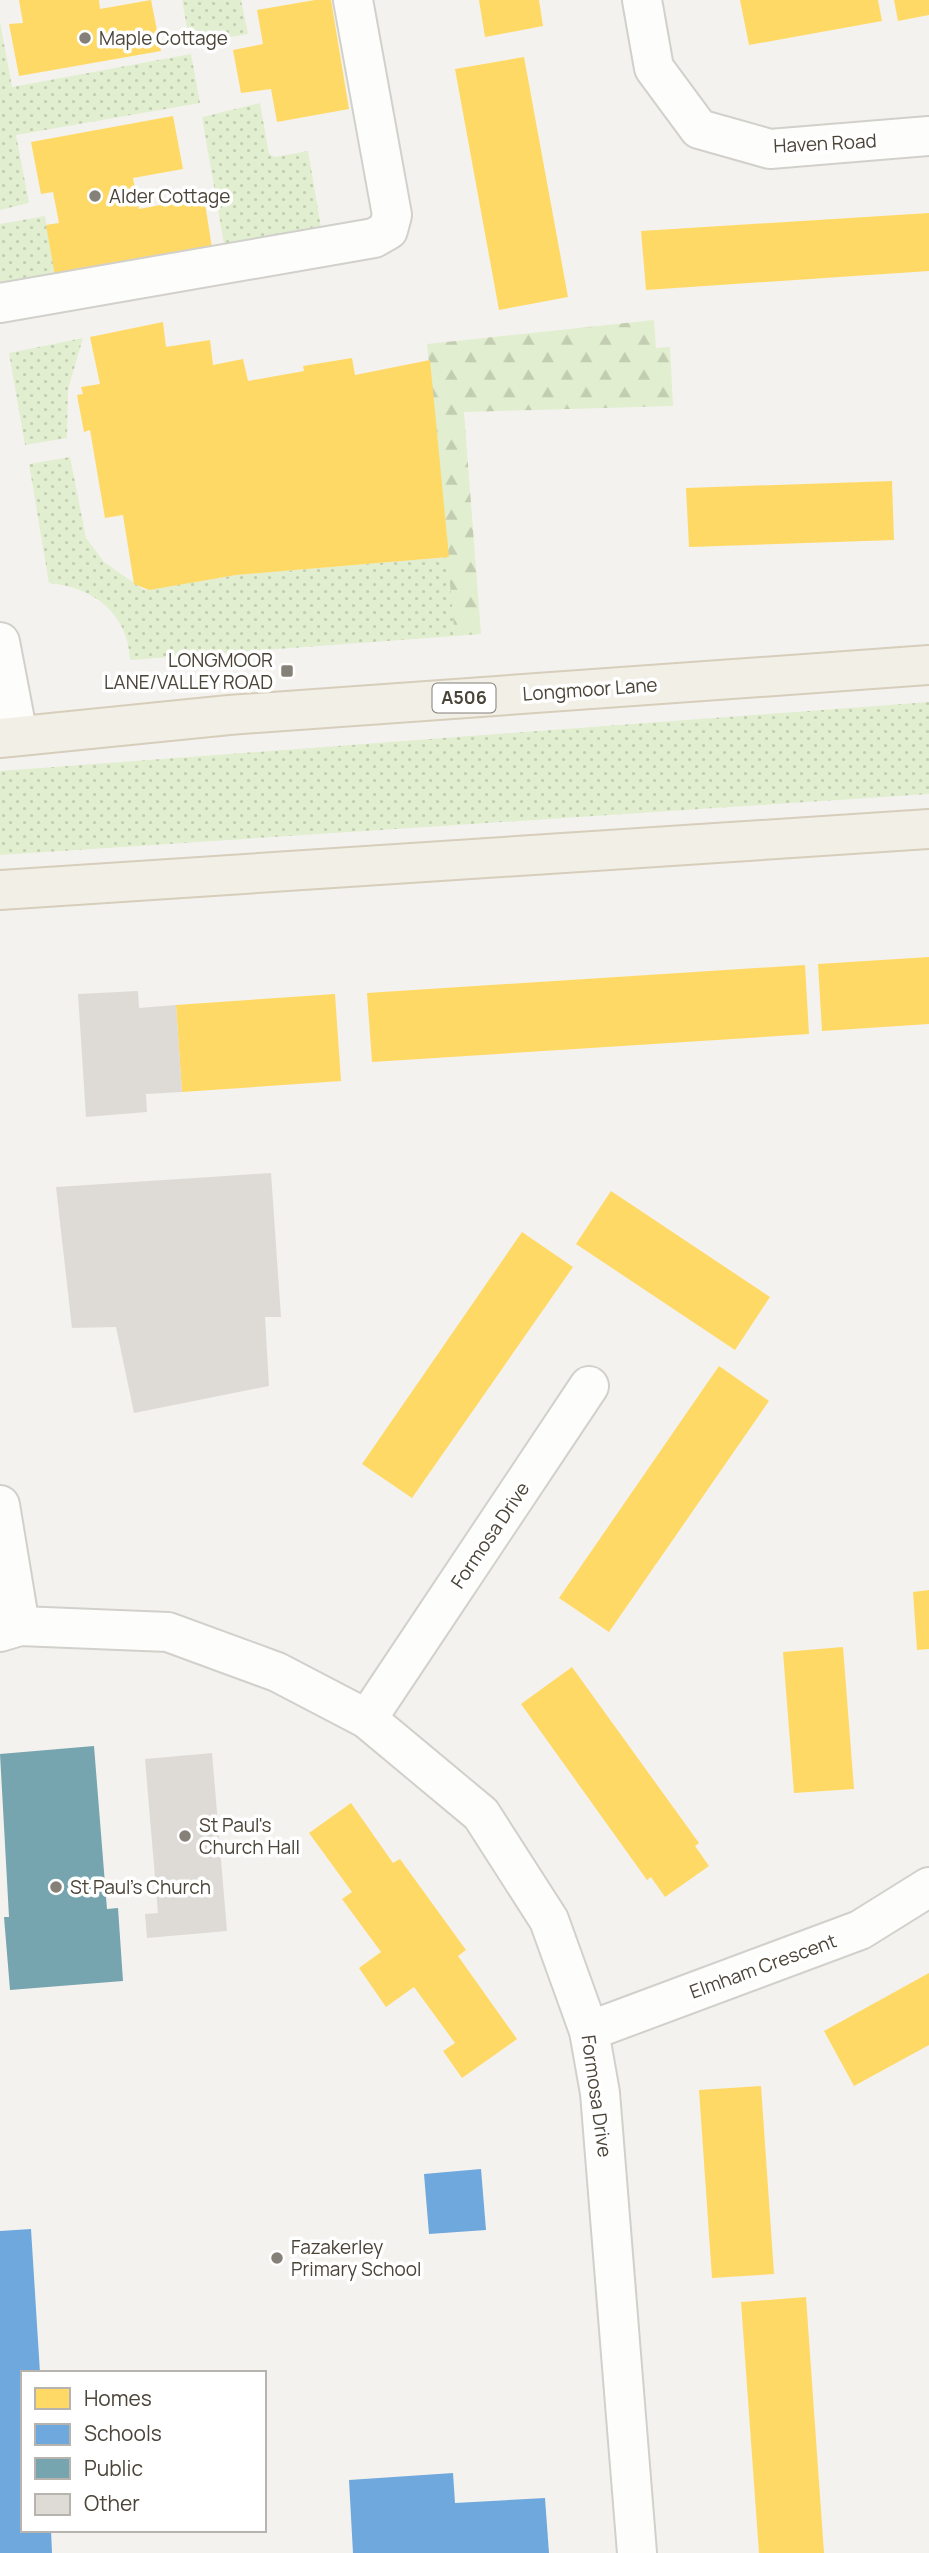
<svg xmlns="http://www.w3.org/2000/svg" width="929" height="2553" font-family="Manrope,sans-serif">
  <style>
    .grass { fill: url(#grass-dots) }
    .forest { fill: url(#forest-firs) }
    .homes { fill: #ffd966 }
    .schools { fill: #6fa8dc }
    .public { fill: #76a5af }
    .building { fill: #dedbd6 }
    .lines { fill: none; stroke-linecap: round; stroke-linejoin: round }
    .minor-casing { stroke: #d2d0cb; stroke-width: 42 }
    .major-casing { stroke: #d6cebb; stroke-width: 42 }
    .minor { stroke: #fdfdfc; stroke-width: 38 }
    .major { stroke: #f2efe6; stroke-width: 38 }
    .poi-dot { fill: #868178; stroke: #fff; stroke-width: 2.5 }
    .labels { text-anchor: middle; stroke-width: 7; stroke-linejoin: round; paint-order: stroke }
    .shield { fill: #fff; stroke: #817c74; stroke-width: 2 }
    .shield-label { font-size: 18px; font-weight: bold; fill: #4b4439 }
    .poi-label { font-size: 19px; fill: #4b4439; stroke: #fff; text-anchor: start }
    .street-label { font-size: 19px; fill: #4b4439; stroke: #fff }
  </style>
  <defs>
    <pattern id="grass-dots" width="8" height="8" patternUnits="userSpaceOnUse" patternTransform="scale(1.75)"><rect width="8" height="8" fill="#e1eecf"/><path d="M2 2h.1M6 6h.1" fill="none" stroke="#c3cdb2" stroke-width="1.8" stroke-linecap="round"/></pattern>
    <pattern id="forest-firs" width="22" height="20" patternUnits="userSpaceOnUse" patternTransform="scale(1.75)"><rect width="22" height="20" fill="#e1eecf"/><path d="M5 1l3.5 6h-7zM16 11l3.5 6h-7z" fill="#c3cdb2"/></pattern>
  </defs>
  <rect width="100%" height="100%" fill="#f4f2ee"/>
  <!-- grass -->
  <g class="grass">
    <path d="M182,0H241L248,34L190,44Z"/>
    <path d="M0,22L12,87L191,54L200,103L16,135L29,203L0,210Z"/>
    <path d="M260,103L269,154L275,157L308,151L321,227L224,244L202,117Z"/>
    <path d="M45,216L55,276L0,284V224Z"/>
    <path d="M83,338L68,389L67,438L25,445L9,353Z"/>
    <path d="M70,457L86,538L104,562L144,590L236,575L449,557L455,636L130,660C128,613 93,587 49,583L29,464Z"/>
    <path d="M929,702V794L0,855V771Z"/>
  </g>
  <!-- forest -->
  <path class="forest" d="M654,320L656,348L670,347L673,406L464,412L481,634L455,636L427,344Z"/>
  <!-- homes -->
  <g class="homes">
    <path d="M19,0H99L100,9L151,0L161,51L19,76L9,24L23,23Z"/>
    <path d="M315,0H331L349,109L277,122L271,89L241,93L233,50L263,44L257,10Z"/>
    <path d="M479,0H539L543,26L485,37Z"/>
    <path d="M740,0H878L882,21L749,45Z"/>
    <path d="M894,0H929V15L898,21Z"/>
    <path d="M524,57L568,297L499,310L455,69Z"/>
    <path d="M173,116L183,169L133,178L139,209L204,197L212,248L55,276L46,225L59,223L53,192L41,194L31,142Z"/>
    <path d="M929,213V271L646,290L641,231Z"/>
    <path d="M163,322L166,347L210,340L213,365L243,359L248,381L304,371L303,366L352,358L355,375L430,360L449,557L236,575L149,590L134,584L123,515L105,518L90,430L84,432L77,395L83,394L81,387L100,384L90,337Z"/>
    <path d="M892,481L894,540L689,547L686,488Z"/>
    <path d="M929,957V1024L822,1031L818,964Z"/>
    <path d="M805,965L809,1034L372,1062L367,993Z"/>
    <path d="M335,994L341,1081L182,1092L176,1005Z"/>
    <path d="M611,1191L770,1297L735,1350L576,1244Z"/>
    <path d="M522,1232L573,1267L412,1498L362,1464Z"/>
    <path d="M719,1366L769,1401L609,1632L559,1598Z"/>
    <path d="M929,1590V1649L917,1650L913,1592Z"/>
    <path d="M843,1647L854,1789L794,1793L783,1652Z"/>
    <path d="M572,1667L699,1843L695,1846L709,1866L665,1897L651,1877L647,1880L521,1704Z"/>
    <path d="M351,1803L393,1863L400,1859L466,1950L458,1956L517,2039L462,2078L443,2051L455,2043L414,1987L386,2007L359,1968L381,1952L342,1899L352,1892L309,1833Z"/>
    <path d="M929,1973V2045L854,2086L824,2031Z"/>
    <path d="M761,2086L774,2274L712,2278L699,2090Z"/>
    <path d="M806,2297L824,2553H759L741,2302Z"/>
  </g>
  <!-- schools -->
  <g class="schools">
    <path d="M481,2169L486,2230L429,2234L424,2174Z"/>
    <path d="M31,2229L40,2373H23V2530H51L52,2553H0V2231Z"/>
    <path d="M453,2473L455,2503L545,2498L549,2553H353L349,2480Z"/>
  </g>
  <!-- public -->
  <path class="public" d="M94,1746L107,1909L118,1908L123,1981L10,1990L4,1917H9L0,1754Z"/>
  <!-- building -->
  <g class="building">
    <path d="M138,991L139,1008L176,1005L182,1092L146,1094L147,1112L86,1117L78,994Z"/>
    <path d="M271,1173L281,1317H265L269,1386L134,1413L116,1327L72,1328L56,1187Z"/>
    <path d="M212,1753L227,1931L147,1938L145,1914L158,1913L145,1759Z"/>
  </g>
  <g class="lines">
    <defs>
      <g id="minor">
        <path d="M642,0L654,68L699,129L770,149L929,136"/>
        <path d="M0,303L374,238L388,230L392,215L353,0"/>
        <path d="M0,642L18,736"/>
        <path d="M0,1505L20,1626"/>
        <path d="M0,1632L20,1626L168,1632L277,1672L367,1719L481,1814L549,1920L589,2031L600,2093L637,2553"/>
        <path d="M367,1719L589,1386"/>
        <path d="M589,2031L860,1930L929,1887"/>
      </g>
      <g id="major">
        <path d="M0,738L229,715L929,665"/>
        <path d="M0,890L929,829"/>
      </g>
    </defs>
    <!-- minor casing -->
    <use href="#minor" class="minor-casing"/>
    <!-- major casing -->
    <use href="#major" class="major-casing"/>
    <!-- minor -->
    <use href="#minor" class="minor"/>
    <!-- major -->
    <use href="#major" class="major"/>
  </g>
  <!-- markers -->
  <g class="poi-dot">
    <circle cx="85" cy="38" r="7"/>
    <circle cx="95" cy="196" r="7"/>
    <rect x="280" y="664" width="14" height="14" rx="3.5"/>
    <circle cx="185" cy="1836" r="7"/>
    <circle cx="56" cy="1887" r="7"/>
    <circle cx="277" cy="2258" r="7"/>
  </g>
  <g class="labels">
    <!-- shield labels -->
    <rect class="shield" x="432.5" y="683.5" width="63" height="29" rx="5"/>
    <g class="shield-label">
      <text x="464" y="704">A506</text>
    </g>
    <!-- poi labels -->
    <g class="poi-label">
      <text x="99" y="45">Maple Cottage</text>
      <text x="109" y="203">Alder Cottage</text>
      <text x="273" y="667" text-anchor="end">LONGMOOR<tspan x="273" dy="22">LANE/VALLEY ROAD</tspan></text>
      <text x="199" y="1832">St Paul's<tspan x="199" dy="22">Church Hall</tspan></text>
      <text x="70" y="1894">St Paul's Church</text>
      <text x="291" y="2254">Fazakerley<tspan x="291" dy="22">Primary School</tspan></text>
    </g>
    <!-- street labels -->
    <g class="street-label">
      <text transform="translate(825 143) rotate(-3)" y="7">Haven Road</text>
      <text transform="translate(590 689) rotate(-4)" y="7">Longmoor Lane</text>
      <text transform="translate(490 1535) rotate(-56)" y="7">Formosa Drive</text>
      <text transform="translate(763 1966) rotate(-20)" y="7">Elmham Crescent</text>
      <text transform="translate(597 2096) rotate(82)" y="7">Formosa Drive</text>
    </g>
  </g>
  <!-- legend -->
  <rect x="21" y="2371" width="245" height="161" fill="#ffffff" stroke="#b7b4b0" stroke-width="2"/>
  <rect x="35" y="2388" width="35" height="21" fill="#ffd966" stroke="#b7b4b0" stroke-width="2"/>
  <text x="84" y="2406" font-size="21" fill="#4b4439">Homes</text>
  <rect x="35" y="2424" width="35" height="21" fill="#6fa8dc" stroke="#b7b4b0" stroke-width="2"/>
  <text x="84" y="2441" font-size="21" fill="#4b4439">Schools</text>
  <rect x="35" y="2458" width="35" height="21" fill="#76a5af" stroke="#b7b4b0" stroke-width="2"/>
  <text x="84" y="2476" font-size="21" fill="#4b4439">Public</text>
  <rect x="35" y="2494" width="35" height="21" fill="#dedbd6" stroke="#b7b4b0" stroke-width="2"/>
  <text x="84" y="2511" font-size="21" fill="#4b4439">Other</text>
</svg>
